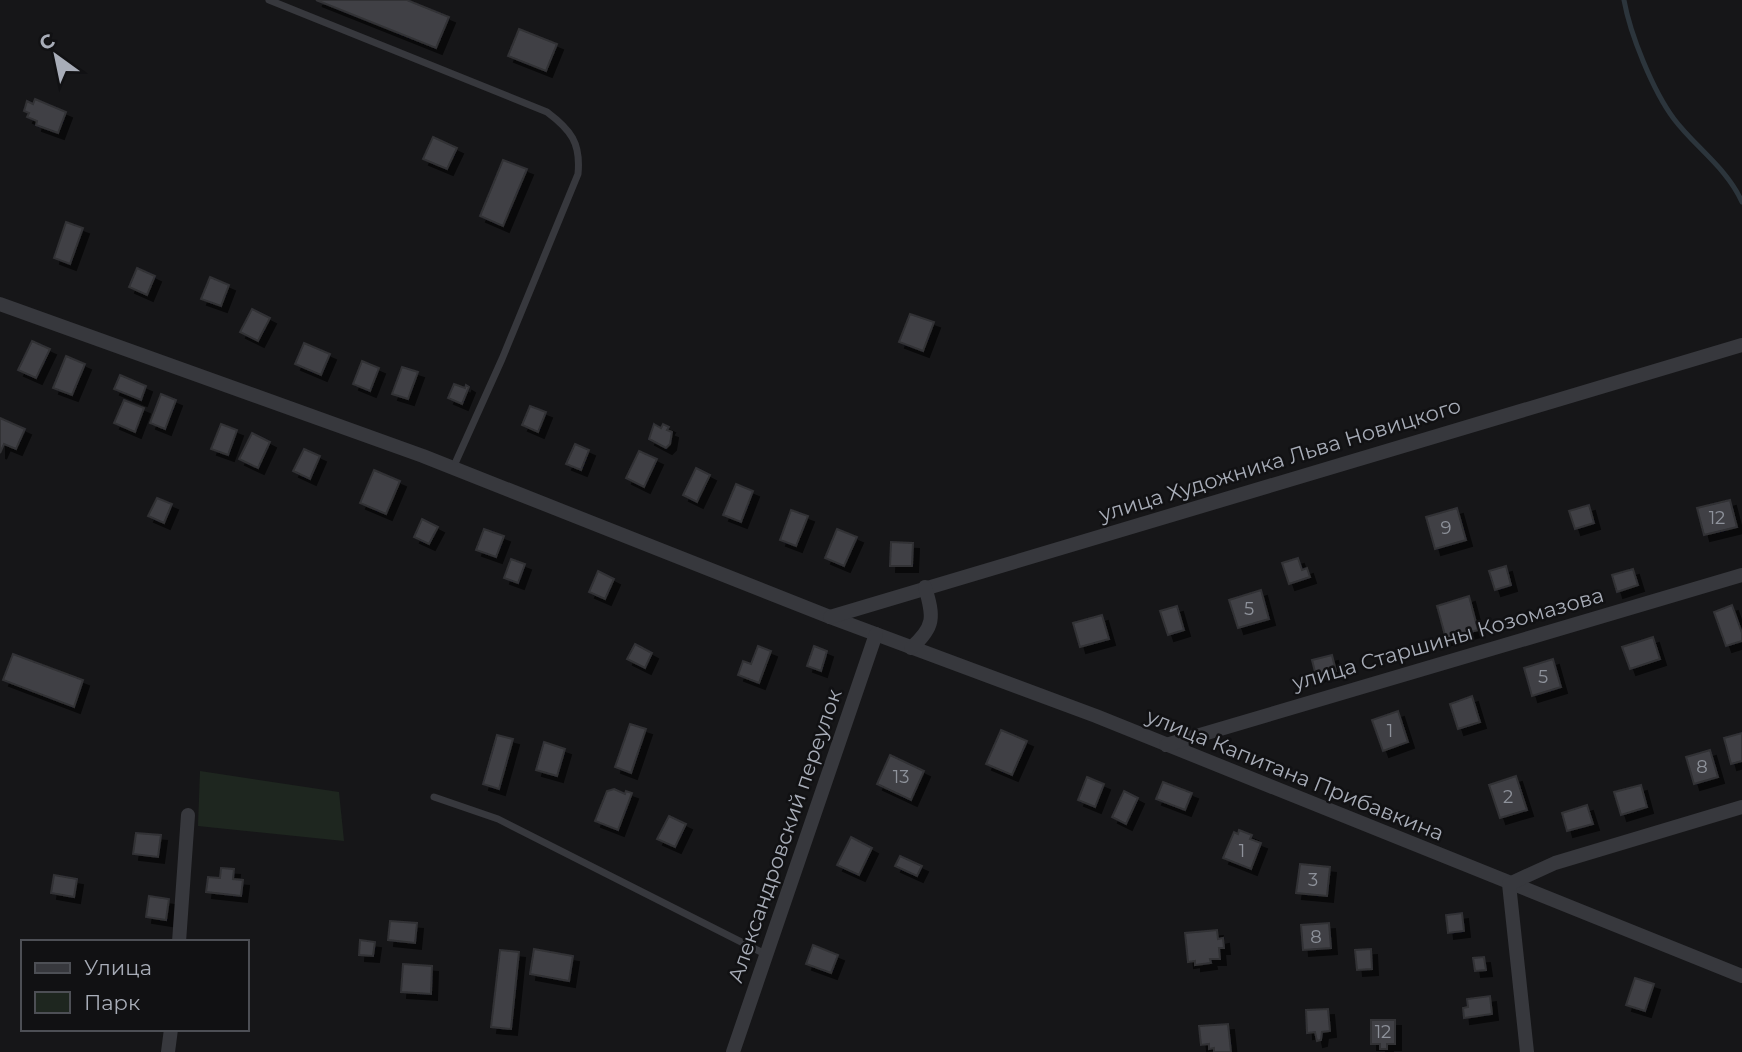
<svg xmlns="http://www.w3.org/2000/svg" width="1742" height="1052" font-family="Montserrat,sans-serif">
  <style>
    .green { fill: #1e261f }
    .lines { fill: none; stroke-linecap: round; stroke-linejoin: round }
    .stream { stroke: #2c353c; stroke-width: 5 }
    .building { fill: #404145; stroke: #303034; stroke-width: 2; filter: url(#shadow) }
    .lane { stroke: #37383d; stroke-width: 7 }
    .street { stroke: #37383d; stroke-width: 14 }
    .labels { text-anchor: middle; stroke-width: 5; stroke-linejoin: round; paint-order: stroke }
    .number-label { font-size: 18px; fill: #8e929b }
    .street-label { font-size: 21px; fill: #a8adb8; stroke: #111113 }
  </style>
  <defs>
    <filter id="shadow"><feDropShadow dx="6" dy="6" stdDeviation="0" flood-color="#0009"/></filter>
  </defs>
  <rect width="100%" height="100%" fill="#161618"/>
  <!-- green -->
  <path class="green" d="M200,771L339,792L344,841L198,826Z"/>
  <g class="lines">
    <!-- stream -->
    <path class="stream" d="M1624,0C1630,34 1653,91 1674,119C1695,147 1727,168 1742,202"/>
  </g>
  <!-- building -->
  <g class="building">
    <path d="M316,0H407L449,17L436,48Z"/>
    <path d="M519,29L557,44L546,71L508,56Z"/>
    <path d="M35,99L66,112L58,133L36,125L37,121L27,117L29,113L24,111L27,101L33,104Z"/>
    <path d="M433,137L457,148L447,169L423,159Z"/>
    <path d="M503,160L527,169L503,226L480,216Z"/>
    <path d="M66,222L83,228L70,264L54,258Z"/>
    <path d="M137,268L155,276L147,295L129,287Z"/>
    <path d="M210,277L229,285L221,306L201,299Z"/>
    <path d="M252,309L270,318L258,341L240,332Z"/>
    <path d="M910,314L934,322L923,351L899,342Z"/>
    <path d="M32,341L50,349L36,378L18,370Z"/>
    <path d="M304,343L330,354L321,375L295,364Z"/>
    <path d="M66,356L85,364L72,395L53,388Z"/>
    <path d="M362,361L379,368L370,391L353,384Z"/>
    <path d="M402,367L418,372L408,399L392,394Z"/>
    <path d="M120,375L146,386L141,400L114,389Z"/>
    <path d="M454,384L465,388L466,385L469,387L462,404L448,398Z"/>
    <path d="M161,394L176,400L165,429L150,423Z"/>
    <path d="M124,400L144,408L135,432L114,423Z"/>
    <path d="M530,406L546,412L538,432L522,425Z"/>
    <path d="M0,418L25,429L16,449L4,444L0,453Z"/>
    <path d="M221,424L237,430L228,455L211,449Z"/>
    <path d="M654,424L661,428L663,424L669,427L667,430L672,432L670,444L666,448L649,439Z"/>
    <path d="M252,433L270,442L258,468L239,459Z"/>
    <path d="M575,444L589,450L581,470L566,464Z"/>
    <path d="M304,449L320,456L310,479L293,471Z"/>
    <path d="M639,451L657,459L644,487L626,478Z"/>
    <path d="M696,468L710,475L697,502L683,495Z"/>
    <path d="M374,470L400,481L386,514L360,503Z"/>
    <path d="M736,484L753,491L741,522L723,515Z"/>
    <path d="M157,498L172,504L164,523L148,516Z"/>
    <path d="M1730,500L1737,527L1704,535L1697,508Z"/>
    <path d="M1589,505L1594,523L1575,529L1569,511Z"/>
    <path d="M1457,508L1466,540L1435,549L1426,517Z"/>
    <path d="M791,510L808,516L796,546L780,540Z"/>
    <path d="M422,519L438,527L429,544L414,537Z"/>
    <path d="M484,529L504,536L496,557L476,550Z"/>
    <path d="M837,529L857,537L844,566L825,558Z"/>
    <path d="M891,542L913,543L912,566H890Z"/>
    <path d="M1298,558L1302,570L1307,568L1310,577L1289,584L1282,563Z"/>
    <path d="M511,559L525,564L518,583L504,578Z"/>
    <path d="M1506,566L1511,585L1495,590L1489,571Z"/>
    <path d="M1633,569L1638,585L1617,592L1612,575Z"/>
    <path d="M598,571L614,579L605,599L589,592Z"/>
    <path d="M1261,590L1269,619L1238,628L1229,600Z"/>
    <path d="M1469,596L1478,630L1446,639L1437,606Z"/>
    <path d="M1732,605L1742,633V641L1726,646L1714,612Z"/>
    <path d="M1177,606L1184,630L1168,635L1160,611Z"/>
    <path d="M1102,615L1109,639L1080,647L1073,623Z"/>
    <path d="M1653,637L1660,659L1630,669L1622,647Z"/>
    <path d="M635,644L652,653L645,668L627,659Z"/>
    <path d="M758,646L771,651L759,683L738,675L743,661L751,664Z"/>
    <path d="M814,646L827,651L821,671L807,666Z"/>
    <path d="M13,654L83,680L74,707L3,680Z"/>
    <path d="M1332,655L1336,671L1316,676L1312,660Z"/>
    <path d="M1553,659L1561,687L1532,696L1524,668Z"/>
    <path d="M1472,696L1480,722L1458,729L1450,704Z"/>
    <path d="M1398,711L1408,742L1383,751L1372,720Z"/>
    <path d="M630,724L646,729L631,773L615,767Z"/>
    <path d="M1001,730L1027,741L1012,775L986,764Z"/>
    <path d="M1742,733V761L1731,764L1724,738Z"/>
    <path d="M497,735L513,739L499,789L483,784Z"/>
    <path d="M544,742L565,749L557,776L536,770Z"/>
    <path d="M1710,750L1718,777L1694,784L1686,757Z"/>
    <path d="M890,755L924,771L911,800L877,784Z"/>
    <path d="M1516,776L1527,810L1500,818L1489,785Z"/>
    <path d="M1087,777L1104,784L1095,807L1078,800Z"/>
    <path d="M1163,782L1192,793L1185,810L1156,799Z"/>
    <path d="M1641,785L1647,807L1621,815L1614,792Z"/>
    <path d="M614,789L625,794L626,791L632,793L618,830L595,821L607,791Z"/>
    <path d="M1124,791L1138,798L1126,824L1112,817Z"/>
    <path d="M1587,805L1593,824L1567,831L1562,813Z"/>
    <path d="M669,816L686,824L675,847L657,839Z"/>
    <path d="M1239,830L1252,835L1250,839L1261,843L1251,869L1223,858L1234,832L1238,834Z"/>
    <path d="M136,833L161,835L158,857L133,854Z"/>
    <path d="M851,837L872,848L859,875L837,865Z"/>
    <path d="M900,856L922,866L917,876L895,866Z"/>
    <path d="M1300,864L1330,867L1327,896L1296,893Z"/>
    <path d="M221,868L234,869L233,879L243,880L241,896L206,892L208,877L220,878Z"/>
    <path d="M54,875L77,879L74,897L51,893Z"/>
    <path d="M149,896L169,899L166,920L146,917Z"/>
    <path d="M1462,913L1464,931L1448,933L1446,915Z"/>
    <path d="M390,921L417,923L415,943L388,940Z"/>
    <path d="M1329,923L1331,948L1303,950L1301,925Z"/>
    <path d="M1217,930L1218,939L1223,938L1224,948H1219L1220,959H1210L1211,963L1195,965V961L1188,962L1185,933Z"/>
    <path d="M360,940L375,942L373,956L359,955Z"/>
    <path d="M813,945L838,955L831,973L806,964Z"/>
    <path d="M534,949L573,956L569,981L530,974Z"/>
    <path d="M1371,949L1372,969L1357,970L1355,950Z"/>
    <path d="M500,950L519,952L511,1029L491,1027Z"/>
    <path d="M1484,957L1486,970L1475,971L1473,958Z"/>
    <path d="M403,964L432,966L431,994L401,992Z"/>
    <path d="M1635,978L1654,984L1645,1011L1626,1005Z"/>
    <path d="M1490,996L1492,1014L1464,1018L1463,1008L1468,1007L1467,999Z"/>
    <path d="M1328,1009L1330,1031L1322,1032L1321,1040L1317,1041L1315,1032L1307,1033L1306,1010Z"/>
    <path d="M1371,1020H1395V1044H1387V1049H1380V1044H1371Z"/>
    <path d="M1228,1024L1231,1052H1214V1048L1209,1049V1044L1201,1045L1199,1026Z"/>
  </g>
  <g class="lines">
    <!-- lane -->
    <g class="lane">
      <path d="M269,0L547,112C571,130 581,143 578,174L502,359L453,468"/>
      <path d="M434,797L498,819L767,955"/>
    </g>
    <!-- street -->
    <g class="street">
      <path d="M0,304L423,456L830,617L1096,716L1742,976"/>
      <path d="M830,617L1742,345"/>
      <path d="M911,648C935,627 934,617 925,587"/>
      <path d="M1166,745L1742,575"/>
      <path d="M179,942L188,815"/>
      <path d="M168,1052L171,1029"/>
      <path d="M733,1052L876,634"/>
      <path d="M1527,1052L1509,884L1555,863L1742,807"/>
    </g>
  </g>
  <g class="labels">
    <!-- number labels -->
    <g class="number-label">
      <text x="1717" y="524">12</text>
      <text x="1446" y="534">9</text>
      <text x="1249" y="615">5</text>
      <text x="1543" y="683">5</text>
      <text x="1390" y="737">1</text>
      <text x="1702" y="773">8</text>
      <text x="901" y="783">13</text>
      <text x="1508" y="803">2</text>
      <text x="1242" y="857">1</text>
      <text x="1313" y="886">3</text>
      <text x="1316" y="943">8</text>
      <text x="1383" y="1038">12</text>
    </g>
    <!-- street labels -->
    <g class="street-label">
      <text transform="translate(1280 460) rotate(-17)" y="7">улица Художника Льва Новицкого</text>
      <text transform="translate(1448 639) rotate(-16)" y="7">улица Старшины Козомазова</text>
      <text transform="translate(1295 775) rotate(22)" y="7">улица Капитана Прибавкина</text>
      <text transform="translate(785 836) rotate(-71)" y="7">Александровский переулок</text>
    </g>
  </g>
  <!-- legend -->
  <rect x="21" y="940" width="228" height="91" fill="#111113" stroke="#4d4f55" stroke-width="2"/>
  <rect x="35" y="963" width="35" height="10" fill="#37383d" stroke="#4d4f55" stroke-width="2"/>
  <text x="84" y="975" font-size="21" fill="#a8adb8">Улица</text>
  <rect x="35" y="992" width="35" height="21" fill="#1e261f" stroke="#4d4f55" stroke-width="2"/>
  <text x="84" y="1010" font-size="21" fill="#a8adb8">Парк</text>
  <!-- north arrow -->
  <g transform="translate(56 56) rotate(327)" stroke="#111113" stroke-width="5" paint-order="stroke">
  <path d="M0-5L12 26L0 18L-12 26Z" fill="#a8adb8"/>
  <text y="-10" font-size="19" font-weight="bold" text-anchor="middle" fill="#a8adb8">С</text>
  </g>
</svg>
